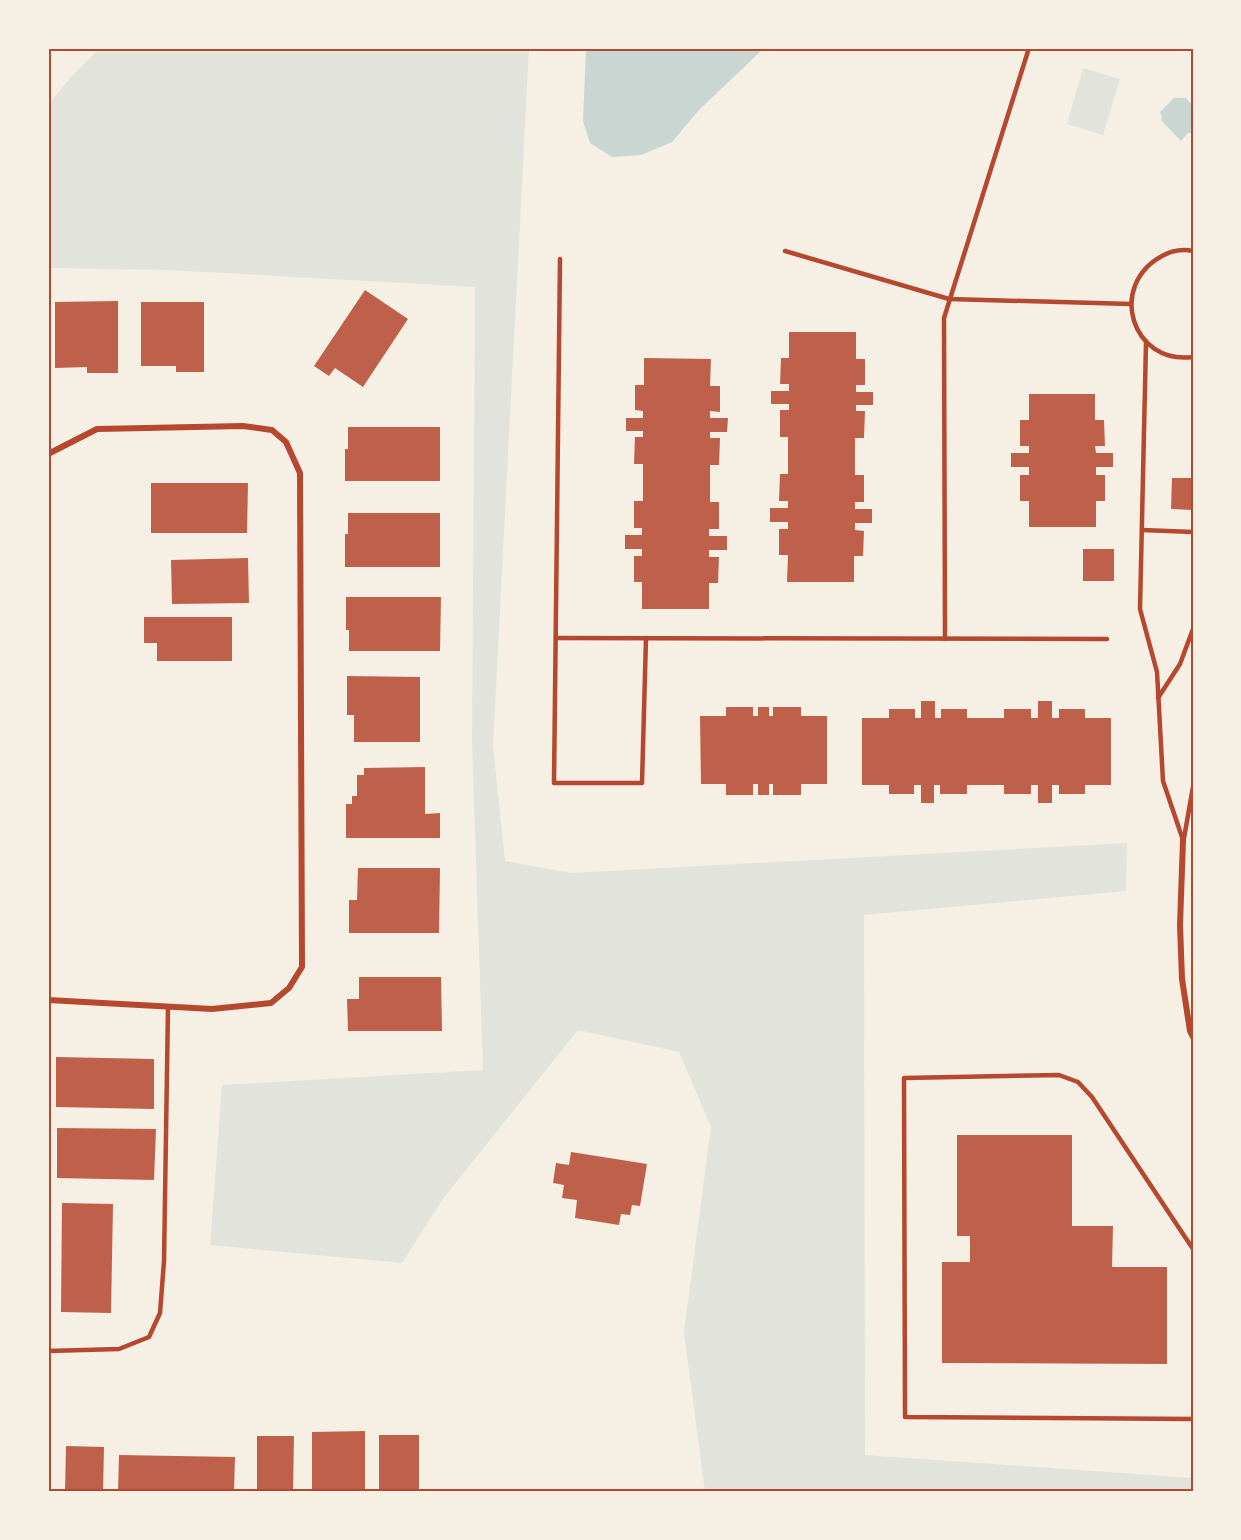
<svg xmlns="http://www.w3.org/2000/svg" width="1241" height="1540" font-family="'Work Sans',sans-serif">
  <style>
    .green { fill: #e2e4dc }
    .water { fill: #c9d6d2 }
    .building { fill: #bf614a }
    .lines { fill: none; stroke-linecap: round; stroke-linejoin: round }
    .service { stroke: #b5482f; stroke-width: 4.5 }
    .minor { stroke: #b5482f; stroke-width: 6 }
    .neatline { fill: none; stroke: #b5482f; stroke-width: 2 }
  </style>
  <rect width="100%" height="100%" fill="#f6efe4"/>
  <!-- green -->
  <g class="green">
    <path d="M100,48H529L493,746L505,861L571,873L1127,843L1126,891L864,915L865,1455L1193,1478V1492H705L684,1332L711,1127L679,1052L578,1030L442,1200L402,1263L210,1245L222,1085L483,1070L472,743L475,287L168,270L48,268V104L72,76Z"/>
    <path d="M1083,68L1120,79L1103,135L1067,124Z"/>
  </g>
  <!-- water -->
  <g class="water">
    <path d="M586,48H764L698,111L672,142L641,155L612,157L590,143L583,121Z"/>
    <path d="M1174,98H1186L1193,106V133H1188L1181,141L1161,120L1162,117L1160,112Z"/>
  </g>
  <!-- building -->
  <g class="building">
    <path d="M365,290L408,319L363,387L335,368L329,376L314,366Z"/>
    <path d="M118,301V373H87V367L55,368V302Z"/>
    <path d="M141,302H204V372H176V366H141Z"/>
    <path d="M789,332H856V359H865V385H856V392H873V405H856V411H865L864,438H855V475H864V502H855V509H872V523H855V530L864,531L863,556H854V582H787L788,555H779V529H788V522H770V508H788V501H779L780,474H788V437H780V410H789V404H771V391H789V384H780L781,358H789Z"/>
    <path d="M644,358L711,359L710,386H720V412L710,411V418H728L727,432H710V438H720L719,465H710V502H719V529H709V536H727V550H709V557H719L718,583H709V609H642V582H634V556H642V549H625V535H642V528H634V501H643V464H634L635,437H643V431H626V418H643V411L635,410V385H644Z"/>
    <path d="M1029,394H1095V420H1104L1105,446H1095L1096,453H1113V467H1096V475H1105V501H1096V527H1029V501H1020V475H1029V467H1011V453H1029V446H1020V420H1029Z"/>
    <path d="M348,427H440V481H345V449H348Z"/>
    <path d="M1172,478H1193V510L1171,509Z"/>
    <path d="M151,483H248L247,533H151Z"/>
    <path d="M348,513H440V567H345V534H348Z"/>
    <rect x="1083" y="549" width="31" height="32"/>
    <path d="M248,558L249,603L172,604L171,560Z"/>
    <path d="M346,597H441L440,651H349V630H346Z"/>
    <path d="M144,617H232V661H157V643H144Z"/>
    <path d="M347,676L420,677V742H354V715H347Z"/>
    <path d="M921,701H935V718H941V709H967V718H1004V709H1031V718H1038V701H1052V718H1059V709H1085V718H1111V785H1085V794H1059V785H1052V803H1038V785H1031V794H1004V785H967V794H940V785H934V803H921V785H914V794H889V785H862V718H889V709H915V718H921Z"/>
    <path d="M726,707H753V716H758V707H769V716H773V707H801V716H827V784H801V795H773V784H769V795H758V784H753V795H726V784H701L700,716H726Z"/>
    <path d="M425,767V814L440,813V838H346V804H352V796H357V775H364V768Z"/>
    <path d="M358,868H440L439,933H349V900H357Z"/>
    <path d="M359,977H441L442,1031H348L347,999H359Z"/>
    <path d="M56,1057L154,1059V1109L56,1107Z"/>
    <path d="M57,1128L156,1129L154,1180L57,1178Z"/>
    <path d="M957,1135H1072V1226H1113L1112,1267H1167V1364L942,1363V1262H970V1236H957Z"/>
    <path d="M571,1152L647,1164L640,1206L632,1205L630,1215L621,1214L619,1225L575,1218L577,1200L562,1198L564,1185L553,1183L556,1163L569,1165Z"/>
    <path d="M62,1203L113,1204L111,1313L61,1312Z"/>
    <path d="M365,1431V1492H312V1432Z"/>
    <rect x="379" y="1435" width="40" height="57"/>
    <path d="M257,1436H294L293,1492H257Z"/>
    <path d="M66,1446L104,1447L103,1492H65Z"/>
    <path d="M119,1455L235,1457L234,1492H118Z"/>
  </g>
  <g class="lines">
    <!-- service -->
    <g class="service">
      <path d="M785,251L949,299L1131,304"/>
      <path d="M1193,251C1183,249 1171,251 1162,256C1107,286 1132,365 1193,357"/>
      <path d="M560,259L554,783H642L646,638"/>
      <path d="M1146,343L1140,609L1157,672L1163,781L1183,840"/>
      <path d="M1142,530L1193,532"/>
      <path d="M556,638L1107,639"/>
      <path d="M945,639L944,318L1029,48"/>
      <path d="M1158,698L1180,664L1193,629"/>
      <path d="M1184,838L1193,787"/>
      <path d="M1193,1249L1092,1097L1078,1082L1059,1075L904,1078L905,1417L1193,1419"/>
      <path d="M48,1351L119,1349L149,1337L160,1313L164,1261L168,1007"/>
    </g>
    <!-- minor -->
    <g class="minor">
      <path d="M48,454L97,429L243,426L272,430L286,442L300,473L302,967L289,988L271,1003L212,1009L48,1000"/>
      <path d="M1183,840L1180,925L1182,979L1190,1031L1193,1037"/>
    </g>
  </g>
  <!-- border -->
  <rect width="1241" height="1540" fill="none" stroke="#f6efe4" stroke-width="99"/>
  <rect x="50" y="50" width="1142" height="1440" class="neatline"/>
</svg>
